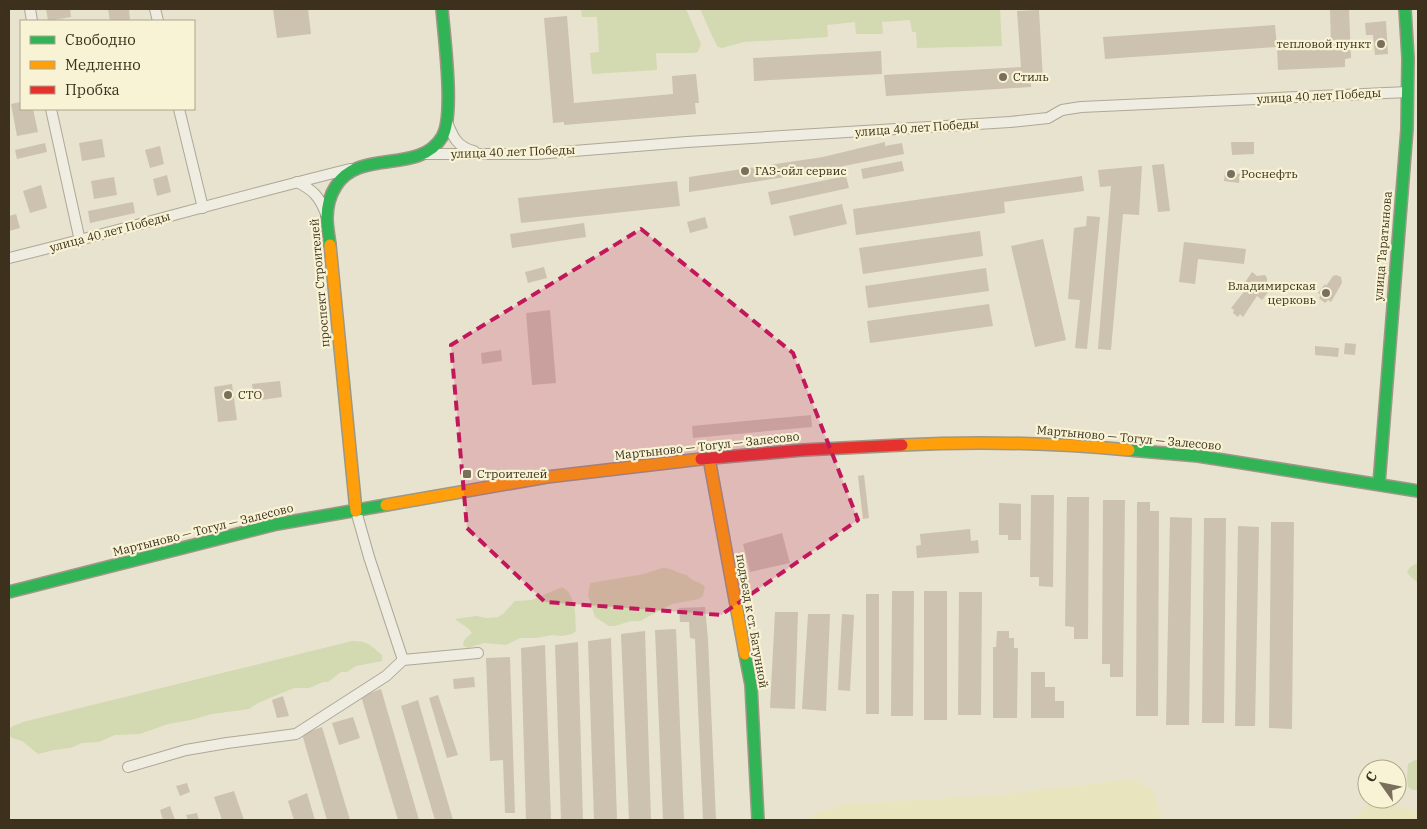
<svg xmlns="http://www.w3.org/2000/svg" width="1427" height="829" font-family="'IBM Plex Serif',serif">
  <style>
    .farmland { fill: #e8e5be }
    .green { fill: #d3d9b0 }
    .building { fill: #ccc2af }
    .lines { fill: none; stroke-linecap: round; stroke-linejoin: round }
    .street-casing { stroke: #ada897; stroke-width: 12 }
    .fast-casing { stroke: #9d9787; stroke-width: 14 }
    .slow-casing { stroke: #9d9787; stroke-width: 14 }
    .jam-casing { stroke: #9d9787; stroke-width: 14 }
    .street { stroke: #efece1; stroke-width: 10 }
    .fast { stroke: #30b455; stroke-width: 11 }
    .slow { stroke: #ff9f0a; stroke-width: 11 }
    .jam { stroke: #e5322d; stroke-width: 11 }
    .marked { fill: #c2185b; fill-opacity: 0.2; stroke: #c2185b; stroke-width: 4; stroke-dasharray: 10 6; stroke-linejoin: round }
    .poi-dot { fill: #796f5c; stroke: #f8f3d5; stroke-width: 2 }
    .labels { text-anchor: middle; stroke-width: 4.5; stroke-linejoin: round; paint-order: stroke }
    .poi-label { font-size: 12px; fill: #3d311e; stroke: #f8f3d5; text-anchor: start }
    .street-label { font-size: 12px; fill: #3d311e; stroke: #f8f3d5 }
  </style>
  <rect width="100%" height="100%" fill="#e8e3ce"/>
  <!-- farmland -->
  <g class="farmland">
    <path d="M1135,779L1153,791L1162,820H807L816,813L848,804L1003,795L1028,791Z"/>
    <path d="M1380,803L1418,810V820H1350L1369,804Z"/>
  </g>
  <!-- green -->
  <g class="green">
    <path d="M581,9H686L701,44L698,52L693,53H656L657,70L592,74L590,53L599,52L597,17H582Z"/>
    <path d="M700,9H1000L1002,46L917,48L916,32H912L910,20L882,22L883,34H856L855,22L827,25L828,37L744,42L722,48L718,47L715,42Z"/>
    <path d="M1418,563V583L1410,576L1407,572L1410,567Z"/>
    <path d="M662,568C670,567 677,573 687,575C692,582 700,581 705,587L703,596L699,599L672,604L640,621H631L615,626H609L595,617L588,595L590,583L644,574Z"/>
    <path d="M562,587C577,595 575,617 576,631L572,634L562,636L552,635L536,638H520L506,645L484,643L467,648L463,645L464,640L472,633L469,629L455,619L476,616L487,618L498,617L503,614L515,601L532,600Z"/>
    <path d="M352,641C368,641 370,645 382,655V661L356,666L347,672H341L328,682H323L309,688H294L258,703L249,709L212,714L191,720L168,724L140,734L115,735L99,742L82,743L70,748L54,750L38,754L22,741L12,738L9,735V729L13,726L23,722Z"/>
    <path d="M1415,760L1418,761V790H1413L1408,787L1407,777L1408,764Z"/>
  </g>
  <!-- building -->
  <g class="building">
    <path d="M46,9H70L71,17L48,21Z"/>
    <path d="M108,9H129L130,21H110Z"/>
    <path d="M273,9H308L311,34L277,38Z"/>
    <path d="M1330,9H1349L1351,58L1345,59V67L1278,70L1277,47L1331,44Z"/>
    <path d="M1039,10L1043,80L1031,81V87L886,96L884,75L1021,67L1017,11Z"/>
    <path d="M567,16L574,103L673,94L672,76L696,74L699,103H695L696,114L564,125V122L553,123L544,18Z"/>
    <path d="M1386,21L1388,54L1375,55L1373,35H1366L1365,23Z"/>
    <path d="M1275,25L1277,47L1105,59L1103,37Z"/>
    <path d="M881,51L882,74L754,81L753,58Z"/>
    <path d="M21,102V109H33L38,132L17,136L11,104Z"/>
    <path d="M102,139L105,157L82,161L79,143Z"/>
    <path d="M885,142V146L902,143L904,154L804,174L689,192V177L823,157Z"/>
    <path d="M1231,142H1254V154L1232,155Z"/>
    <path d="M45,143L47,152L17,159L15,150Z"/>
    <path d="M160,146L164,164L150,168L145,150Z"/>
    <path d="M902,161L904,171L863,179L861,169Z"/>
    <path d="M1164,164L1170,211L1158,212L1152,165Z"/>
    <path d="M1142,166L1139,215L1123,214L1111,350L1098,349L1111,186L1100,187L1098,170Z"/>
    <path d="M1225,172L1240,174L1239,183L1224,181Z"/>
    <path d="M167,175L171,192L157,196L153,179Z"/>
    <path d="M846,176L849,188L771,205L768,192Z"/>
    <path d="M1082,176L1084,191L1004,202L1005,213L856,235L853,209Z"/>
    <path d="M114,177L117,195L94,199L91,181Z"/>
    <path d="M677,181L680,206L521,223L518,198Z"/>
    <path d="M41,185L47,208L30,213L23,191Z"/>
    <path d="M133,202L135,213L90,223L88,211Z"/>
    <path d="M842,204L847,224L794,236L789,216Z"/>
    <path d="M16,214L20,228L9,231V216Z"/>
    <path d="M1087,216L1100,217L1087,349L1075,348L1080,300L1068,299L1074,228L1086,226Z"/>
    <path d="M705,217L708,228L690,233L687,222Z"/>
    <path d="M584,223L586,237L512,248L510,234Z"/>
    <path d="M980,231L983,256L863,274L859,248Z"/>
    <path d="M1043,239L1066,340L1035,347L1011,246Z"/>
    <path d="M1184,242L1246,249L1244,264L1198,259L1195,284L1179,282Z"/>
    <path d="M544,267L547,278L528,283L525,272Z"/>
    <path d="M986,268L989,291L868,308L865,286Z"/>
    <path d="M1252,272L1257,276L1265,275L1267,278V283L1272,287L1262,300L1257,296L1243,317L1240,314L1238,317L1233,313L1234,310L1231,308L1247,288L1243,285Z"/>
    <path d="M1336,275L1341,277L1342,283L1331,302L1328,300L1325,303L1319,298L1321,295L1318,293L1325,284L1326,286L1333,276Z"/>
    <path d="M989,304L993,326L870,343L867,321Z"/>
    <path d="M550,310L556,383L532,385L526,313Z"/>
    <path d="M1345,343L1356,344L1355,355L1344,354Z"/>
    <path d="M1315,346L1339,348L1338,357L1315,355Z"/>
    <path d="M501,350L502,361L482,364L481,353Z"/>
    <path d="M280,381L282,397L254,401L252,384Z"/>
    <path d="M232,384L237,420L218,422L214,387Z"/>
    <path d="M811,415L812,427L693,438L692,426Z"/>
    <path d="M864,475L869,518L863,519L858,476Z"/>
    <path d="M1031,495H1054L1053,587L1039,586V577H1030Z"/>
    <path d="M1067,497H1089L1088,639H1074V627L1065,626Z"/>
    <path d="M1103,500H1125L1123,677H1110V664H1102Z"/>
    <path d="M1137,502H1150V511H1159L1158,716H1136Z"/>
    <path d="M999,503L1021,504V540H1008V535H999Z"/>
    <path d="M1170,517L1192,518L1189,725H1166Z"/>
    <path d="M1204,518H1226L1224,723H1202Z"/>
    <path d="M1271,522H1294L1292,729L1269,728Z"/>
    <path d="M1238,526L1259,527L1255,726H1235Z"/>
    <path d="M970,529L971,541L978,540L979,553L917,558L916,546L921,545L920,534Z"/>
    <path d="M782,533L790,563L750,572L743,544Z"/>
    <path d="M892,591H914L913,716H891Z"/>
    <rect x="924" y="591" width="23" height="129"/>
    <path d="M959,592H982L981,715H958Z"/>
    <rect x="866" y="594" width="13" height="120"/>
    <path d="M705,607L708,639L716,820H703L695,639L690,638L689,622H680L679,608Z"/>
    <path d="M775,612H798L795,709L770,708Z"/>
    <path d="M808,614H830L826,711L802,709Z"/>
    <path d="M842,614L854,615L850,691L838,690Z"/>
    <path d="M676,629L684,820H663L655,630Z"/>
    <path d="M645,631L651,820H629L621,634Z"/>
    <path d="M997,631H1009V638H1014V648H1018L1017,718H993V647H996Z"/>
    <path d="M611,638L617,820H594L588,641Z"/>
    <path d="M578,642L583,820H561L555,645Z"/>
    <path d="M545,645L551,820H526L521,648Z"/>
    <path d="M510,657L515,813H505L503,760L490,761L486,658Z"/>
    <path d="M1031,672H1045V687H1055V701H1064V718H1031Z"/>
    <path d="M474,677L475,687L454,689L453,679Z"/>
    <path d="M381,689L419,820H398L361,696Z"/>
    <path d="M438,695L458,755L447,758L429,698Z"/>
    <path d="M283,696L289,716L277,718L272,700Z"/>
    <path d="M418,700L453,820H435L401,706Z"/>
    <path d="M353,717L360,738L339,745L332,723Z"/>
    <path d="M322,727L350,820H327L302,734Z"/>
    <path d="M187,783L190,792L180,796L176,786Z"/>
    <path d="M234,791L244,820H222L214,797Z"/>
    <path d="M307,793L315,820H294L288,801Z"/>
    <path d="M170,806L175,820H163L160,810Z"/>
    <path d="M197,813L199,820H188L186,815Z"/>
  </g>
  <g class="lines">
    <defs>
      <g id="street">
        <path d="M30,9L32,21"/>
        <path d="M155,9L158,21"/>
        <path d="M51,109L80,241"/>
        <path d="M179,109L203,208"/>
        <path d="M447,122C453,137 457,147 474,151"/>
        <path d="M424,154H536L687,142L1010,122L1048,118L1062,110L1081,107L1408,92"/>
        <path d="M297,182C313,190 320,197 326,214"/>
        <path d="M9,258C123,230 236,197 350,169"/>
        <path d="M403,660L478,653"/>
        <path d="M128,767L186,750L227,743L296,734L386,676L403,660L369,557L356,511"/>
      </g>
      <g id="fast">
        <path d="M330,245C329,236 327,227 327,218C327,207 330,195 336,186C359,148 419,175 442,137C455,117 444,36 442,9"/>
        <path d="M1129,450L1198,456L1418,491"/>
        <path d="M1379,484L1407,129L1408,58L1405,9"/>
        <path d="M9,592L277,524L386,505"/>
        <path d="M745,654L751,685L758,820"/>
      </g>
      <g id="slow">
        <path d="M330,245L356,511"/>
        <path d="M902,445C978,441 1054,443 1129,450"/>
        <path d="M709,458L745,654"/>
        <path d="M386,505L547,477L701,459"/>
      </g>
      <path id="jam" d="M701,459L803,450L902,445"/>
    </defs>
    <!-- street casing -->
    <use href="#street" class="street-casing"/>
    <!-- fast casing -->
    <use href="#fast" class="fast-casing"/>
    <!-- slow casing -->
    <use href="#slow" class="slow-casing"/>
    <!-- jam casing -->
    <use href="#jam" class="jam-casing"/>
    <!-- street -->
    <use href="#street" class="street"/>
    <!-- fast -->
    <use href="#fast" class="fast"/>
    <!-- slow -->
    <use href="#slow" class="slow"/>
    <!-- jam -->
    <use href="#jam" class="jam"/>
  </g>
  <!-- marked area -->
  <path class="marked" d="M641,229L793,353L858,520L721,615L545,602L467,528L451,345Z"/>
  <!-- markers -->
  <g class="poi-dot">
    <circle cx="1381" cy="44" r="5"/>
    <circle cx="1003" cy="77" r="5"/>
    <circle cx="745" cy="171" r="5"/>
    <circle cx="1231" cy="174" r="5"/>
    <circle cx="1326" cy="293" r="5"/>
    <circle cx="228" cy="395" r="5"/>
    <rect x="462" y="469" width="10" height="10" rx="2.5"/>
  </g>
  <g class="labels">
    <!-- poi labels -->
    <g class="poi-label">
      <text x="1371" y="48" text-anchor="end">тепловой пункт</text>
      <text x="1013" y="81">Стиль</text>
      <text x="755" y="175">ГАЗ-ойл сервис</text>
      <text x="1241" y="178">Роснефть</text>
      <text x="1316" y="290" text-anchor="end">Владимирская<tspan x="1316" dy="14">церковь</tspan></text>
      <text x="238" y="399">СТО</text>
      <text x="477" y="478">Строителей</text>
    </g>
    <!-- street labels -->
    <g class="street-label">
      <text transform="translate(1319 96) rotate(-3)" y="4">улица 40 лет Победы</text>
      <text transform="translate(917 128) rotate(-4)" y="4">улица 40 лет Победы</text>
      <text transform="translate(513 152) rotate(-2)" y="4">улица 40 лет Победы</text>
      <text transform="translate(110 232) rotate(-15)" y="4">улица 40 лет Победы</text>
      <text transform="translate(1383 246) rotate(-85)" y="4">улица Таратынова</text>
      <text transform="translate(320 283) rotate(-95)" y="4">проспект Строителей</text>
      <text transform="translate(1129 438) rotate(5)" y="4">Мартыново — Тогул — Залесово</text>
      <text transform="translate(707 446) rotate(-6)" y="4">Мартыново — Тогул — Залесово</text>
      <text transform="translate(203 530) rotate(-14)" y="4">Мартыново — Тогул — Залесово</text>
      <text transform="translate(752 621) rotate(80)" y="4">подъезд к ст. Батунной</text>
    </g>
  </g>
  <!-- border -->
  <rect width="1427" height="829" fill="none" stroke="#3d311e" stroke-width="20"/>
  <!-- legend -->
  <rect x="20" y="20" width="175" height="90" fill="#f8f3d5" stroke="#ada58c"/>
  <rect x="30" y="36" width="25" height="8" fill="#30b455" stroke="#ada58c"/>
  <text x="65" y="45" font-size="15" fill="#3d311e">Свободно</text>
  <rect x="30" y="61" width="25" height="8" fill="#ff9f0a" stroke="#ada58c"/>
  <text x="65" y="70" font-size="15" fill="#3d311e">Медленно</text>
  <rect x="30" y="86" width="25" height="8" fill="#e5322d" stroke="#ada58c"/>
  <text x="65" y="95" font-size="15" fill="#3d311e">Пробка</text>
  <!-- north arrow -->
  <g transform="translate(1382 784) rotate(303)"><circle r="24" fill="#f8f3d5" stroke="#ada58c"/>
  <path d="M0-4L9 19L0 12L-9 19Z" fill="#796f5c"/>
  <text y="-8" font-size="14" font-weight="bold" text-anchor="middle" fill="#3d311e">С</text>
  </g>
</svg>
